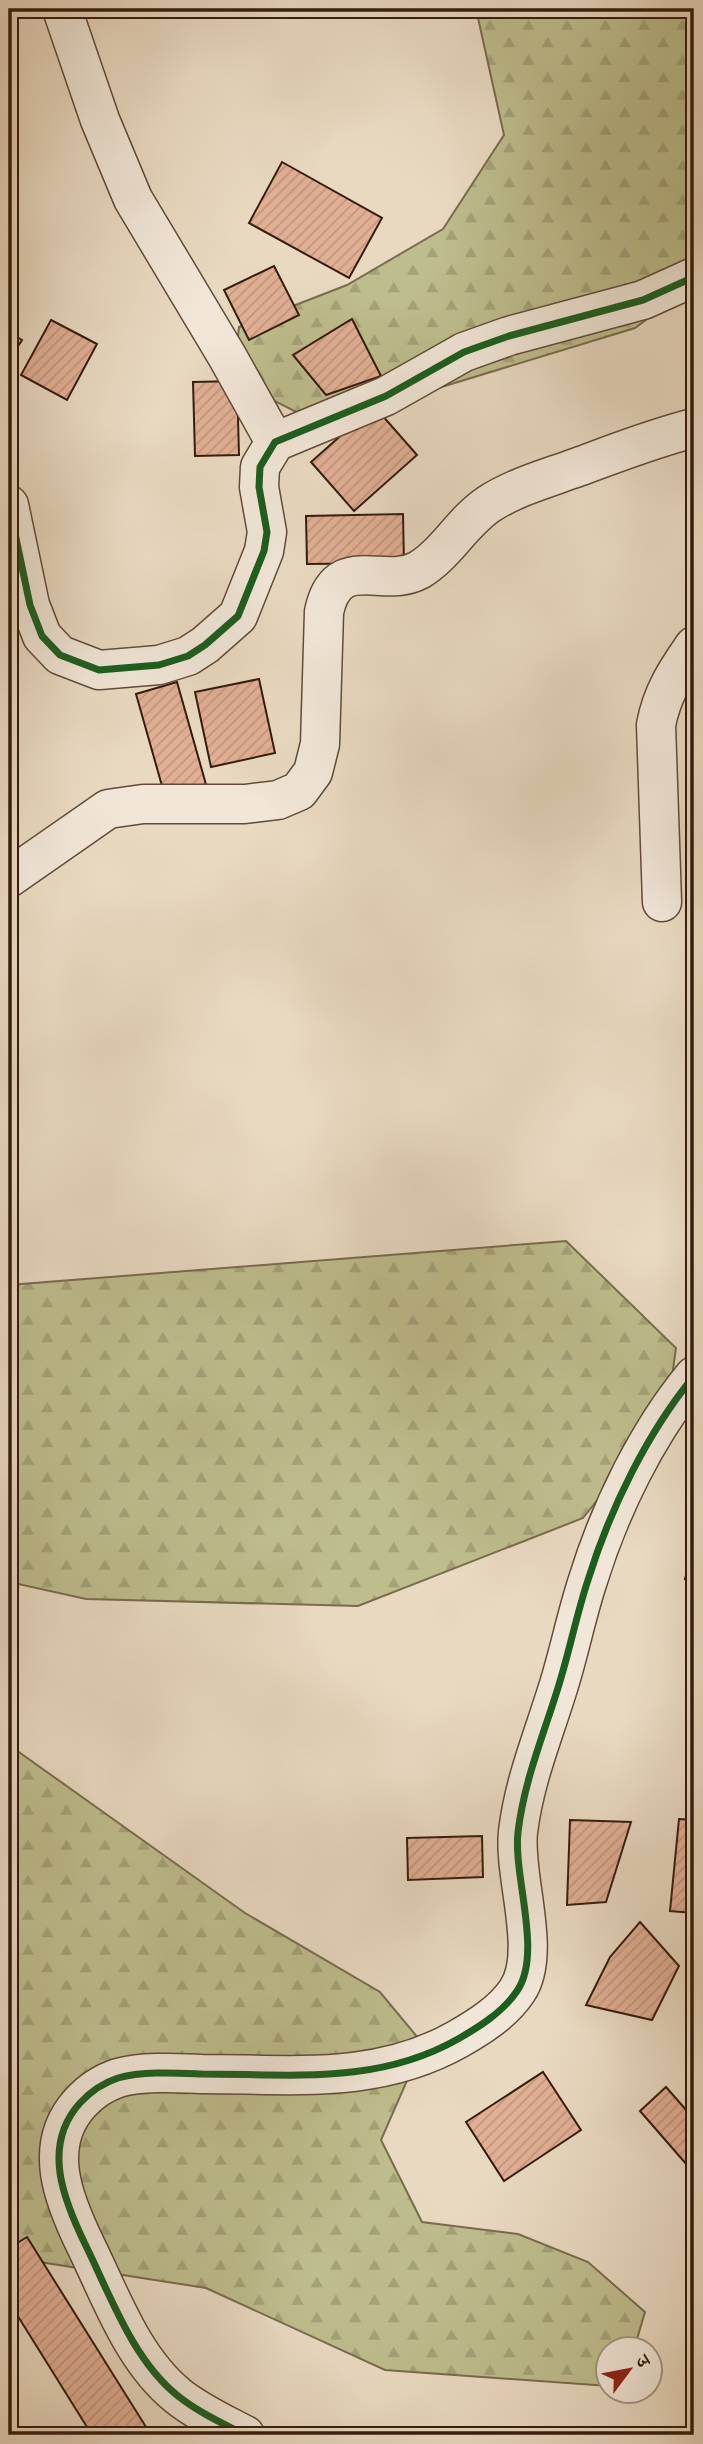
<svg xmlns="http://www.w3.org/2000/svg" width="703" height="2444" font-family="Vollkorn,'Noto Serif Devanagari',serif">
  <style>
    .forest { fill: url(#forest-firs); stroke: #7a6c4d; stroke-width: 2 }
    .building { fill: url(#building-hatch); stroke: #351c0d; stroke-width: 2 }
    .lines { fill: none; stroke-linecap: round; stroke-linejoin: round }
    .minor-casing { stroke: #624b3a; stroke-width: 41 }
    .minor { stroke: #f1e6d7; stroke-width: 38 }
    .cycleway-casing { stroke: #f1e6d7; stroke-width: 11 }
    .cycleway { stroke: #1b5e20; stroke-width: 7 }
  </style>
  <defs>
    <pattern id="forest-firs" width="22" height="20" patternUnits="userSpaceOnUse" patternTransform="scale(1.75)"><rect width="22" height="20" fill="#bebd8d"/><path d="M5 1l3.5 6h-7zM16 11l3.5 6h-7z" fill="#a4a278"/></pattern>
    <pattern id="building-hatch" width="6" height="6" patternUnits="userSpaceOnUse" patternTransform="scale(1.75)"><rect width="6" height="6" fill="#e1af94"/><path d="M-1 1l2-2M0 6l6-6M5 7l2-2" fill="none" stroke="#c2967e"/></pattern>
  </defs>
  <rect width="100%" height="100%" fill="#e9d9c1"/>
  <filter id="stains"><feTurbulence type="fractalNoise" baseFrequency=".00286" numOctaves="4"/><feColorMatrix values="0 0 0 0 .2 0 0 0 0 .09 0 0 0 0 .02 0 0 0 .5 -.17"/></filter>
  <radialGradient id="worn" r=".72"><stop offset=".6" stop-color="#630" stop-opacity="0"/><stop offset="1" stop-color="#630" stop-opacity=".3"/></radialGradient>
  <!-- forest -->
  <g class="forest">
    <path d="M476,9H694V284L635,328L320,424L233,380L239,327L347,285L443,229L504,135Z"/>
    <path d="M566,1241L676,1348L667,1413L583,1518L358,1606L86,1599L9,1582V1285Z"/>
    <path d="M9,1745L245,1913L380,1992L423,2044L381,2140L422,2222L518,2234L588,2262L645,2312L634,2349L608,2350V2386L385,2370L206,2288L33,2261L9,2250Z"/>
  </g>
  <!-- building -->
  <g class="building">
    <path d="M282,162L382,218L349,278L249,223Z"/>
    <path d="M274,266L299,315L249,340L224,290Z"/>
    <path d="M352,319L381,376L326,395L293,355Z"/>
    <path d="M51,320L97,344L67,400L21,375Z"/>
    <path d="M9,332L22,340L9,360Z"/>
    <path d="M237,381L239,455L195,456L193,382Z"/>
    <path d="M374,406L417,455L354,511L311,462Z"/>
    <path d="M403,514L404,563L307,564L306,516Z"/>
    <path d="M259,679L275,753L211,767L195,692Z"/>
    <path d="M177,682L207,788L166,800L136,694Z"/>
    <path d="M694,1545V1581L685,1579Z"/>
    <path d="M694,1782V1798L688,1795Z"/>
    <path d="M679,1819L694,1820V1913L670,1911Z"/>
    <path d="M570,1820L631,1822L606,1902L567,1905Z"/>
    <path d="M482,1836L483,1877L408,1880L407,1838Z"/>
    <path d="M640,1922L679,1966L652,2020L586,2005L610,1957Z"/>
    <path d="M543,2072L581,2130L504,2181L466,2122Z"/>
    <path d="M666,2087L694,2119V2173L640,2111Z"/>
    <path d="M27,2237L151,2435H92L9,2302V2248Z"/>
  </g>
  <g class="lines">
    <defs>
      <g id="minor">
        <path d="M62,9L100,120L133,199L227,356L275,442"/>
        <path d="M9,505L30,605L42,636L60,655L99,670L159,665L188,656L205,645L238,616L264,551L267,532L259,487L260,467L275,442L386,396L464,352L509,336L643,300L694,277"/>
        <path d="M9,878L108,809L143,804H245L278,800L299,791L313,772L320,744L324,612C337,550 383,590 419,570C446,554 462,522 489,504C515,487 548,478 578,467C616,453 654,438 694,428"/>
        <path d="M662,902L656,725C662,693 676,672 694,646"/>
        <path d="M245,2435C222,2423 198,2412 178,2396C133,2360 111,2297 86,2246C64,2201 41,2146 80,2103C90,2092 103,2083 118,2078C143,2071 176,2073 202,2074C292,2074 377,2085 458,2039C479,2027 503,2012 517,1991C543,1953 513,1877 518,1832C524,1782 542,1739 557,1691C569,1654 576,1616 588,1580C610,1509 647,1433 694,1376"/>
      </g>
    </defs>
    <!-- minor casing -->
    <use href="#minor" class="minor-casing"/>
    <!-- minor -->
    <use href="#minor" class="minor"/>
    <defs>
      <g id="cycleway">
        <path d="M9,505L30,605L42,636L60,655L99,670L159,665L188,656L205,645L238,616L264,551L267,532L259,487L260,467L275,442L386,396L464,352L509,336L643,300L694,277"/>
        <path d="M245,2435C222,2423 198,2412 178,2396C133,2360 111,2297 86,2246C64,2201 41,2146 80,2103C90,2092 103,2083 118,2078C143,2071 176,2073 202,2074C292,2074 377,2085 458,2039C479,2027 503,2012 517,1991C543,1953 513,1877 518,1832C524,1782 542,1739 557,1691C569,1654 576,1616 588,1580C610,1509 647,1433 694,1376"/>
      </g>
    </defs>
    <!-- cycleway casing -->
    <use href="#cycleway" class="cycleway-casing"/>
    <!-- cycleway -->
    <use href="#cycleway" class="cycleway"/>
  </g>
  <!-- margin -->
  <rect width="703" height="2444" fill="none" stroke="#e9d9c1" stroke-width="35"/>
  <rect x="10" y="10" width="682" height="2423" fill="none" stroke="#351c0d" stroke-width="3.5"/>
  <rect x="18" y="18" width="668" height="2409" fill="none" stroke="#351c0d" stroke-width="2"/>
  <!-- north arrow -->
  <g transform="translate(629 2370) rotate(58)"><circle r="33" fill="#f1e6d7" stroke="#a69586" stroke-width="2"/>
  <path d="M0-5L12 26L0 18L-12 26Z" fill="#8f2418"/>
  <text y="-10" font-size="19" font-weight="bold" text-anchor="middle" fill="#351c0d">उ</text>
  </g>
  <rect width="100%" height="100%" filter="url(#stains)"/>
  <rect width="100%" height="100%" fill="url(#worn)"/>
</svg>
